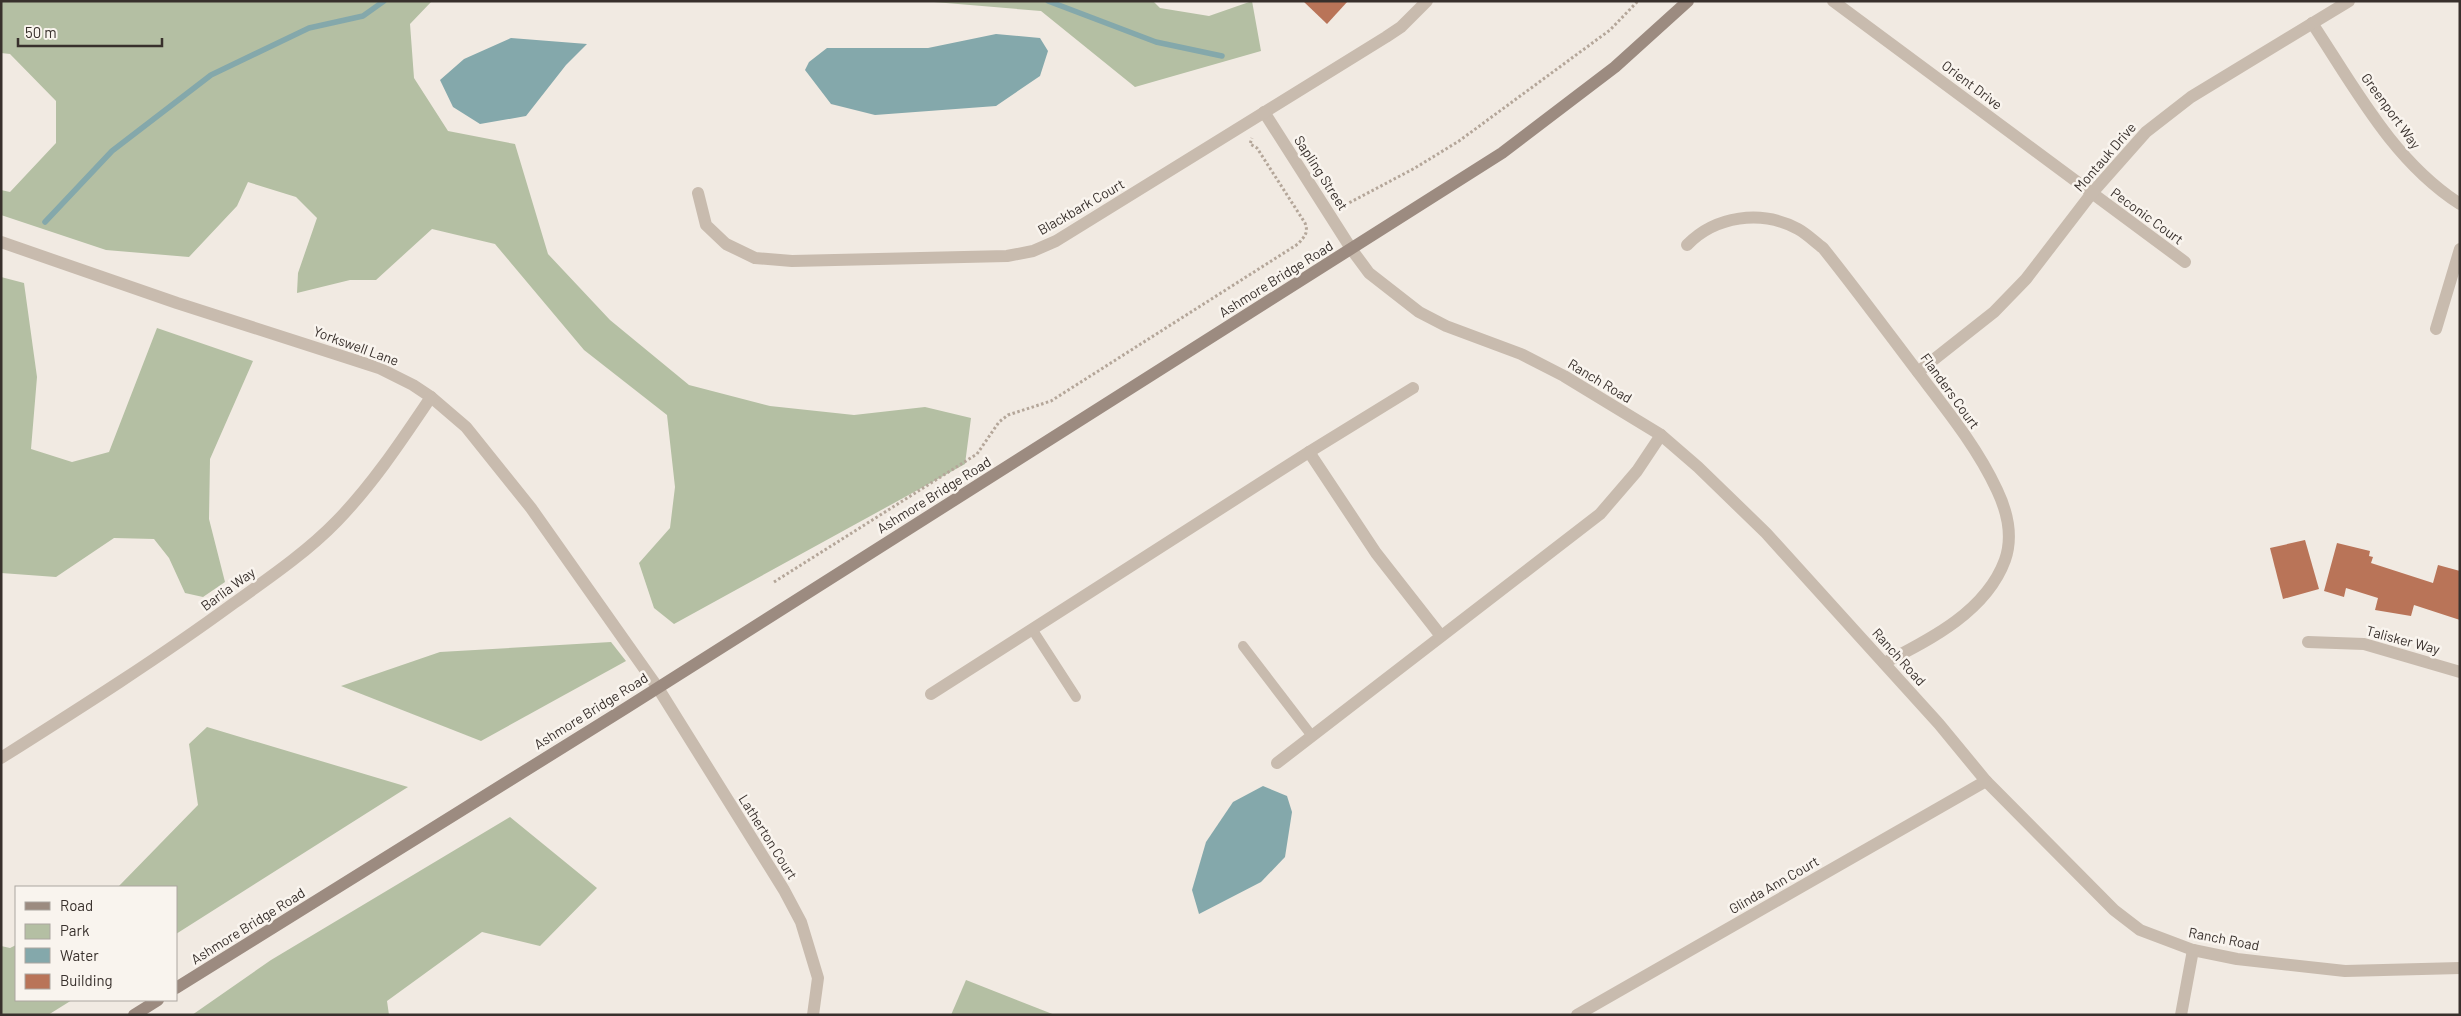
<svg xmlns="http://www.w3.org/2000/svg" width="2461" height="1016" font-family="Barlow,sans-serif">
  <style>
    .green { fill: #b4bfa3 }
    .water { fill: #84a8ab }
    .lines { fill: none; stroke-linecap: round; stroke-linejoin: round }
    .stream { stroke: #84a8ab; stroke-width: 5.5 }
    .building { fill: #b97458 }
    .path { stroke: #b4a699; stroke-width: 3; stroke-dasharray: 2.5 2.5; stroke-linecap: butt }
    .service { stroke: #c8bbae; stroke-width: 10 }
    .minor { stroke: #c8bbae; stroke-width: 12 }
    .secondary { stroke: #9c8b80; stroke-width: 12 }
    .labels { text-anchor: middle; stroke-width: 5; stroke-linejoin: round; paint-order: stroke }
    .street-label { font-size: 14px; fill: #38302c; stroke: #f9f4ee }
  </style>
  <rect width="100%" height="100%" fill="#f1eae2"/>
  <!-- green -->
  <g class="green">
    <path d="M2,1H432L410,24L414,78L448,131L515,144L548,254L610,320L689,385L770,406L854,415L925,407L971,418L965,464L674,624L654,608L639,563L670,528L675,487L667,415L584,350L495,244L432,229L376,280H350L297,293L298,273L317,218L296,197L248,182L237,206L189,257L106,250L1,215V190L10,192L56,143V101L10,54L1,53Z"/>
    <path d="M922,1H1153L1160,8L1209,16L1252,1L1261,51L1135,87L1041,11Z"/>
    <path d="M1,277L24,283L37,377L31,449L72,462L109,452L157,328L253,361L210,459L209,519L225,582L203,597L185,593L169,558L154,539L114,538L56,577L1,573Z"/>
    <path d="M611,642L626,661L481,741L341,686L440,652Z"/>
    <path d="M207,727L408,787L176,934V887H118L198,805L189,744Z"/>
    <path d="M510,817L597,888L540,946L482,932L387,1001L389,1015H192L271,960Z"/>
    <path d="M16,945V1000H72L48,1015H1V946L10,948Z"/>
    <path d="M966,980L1055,1015H951Z"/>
  </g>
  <!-- water -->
  <g class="water">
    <path d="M996,34L1040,38L1048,51L1040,76L996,106L875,115L831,104L805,70L809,62L827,48H928Z"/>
    <path d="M511,38L587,44L566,65L526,116L480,124L453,107L440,80L464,59Z"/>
    <path d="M1263,786L1287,796L1292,812L1285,857L1261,882L1199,914L1192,890L1206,842L1233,802Z"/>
  </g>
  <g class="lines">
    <!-- stream -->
    <g class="stream">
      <path d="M1048,1L1156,42L1222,56"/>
      <path d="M45,222L112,151L211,75L309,28L363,16L384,1"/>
    </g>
  </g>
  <!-- building -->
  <g class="building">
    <path d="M1303,1H1348L1327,24Z"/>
    <path d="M2305,540L2319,589L2283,599L2270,548Z"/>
    <path d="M2337,543L2370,551L2369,556L2373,557L2371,563L2433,583L2438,565L2460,571V620L2414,605L2411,616L2375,610L2378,598L2346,588L2344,597L2324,591Z"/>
  </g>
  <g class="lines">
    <!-- path -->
    <g class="path">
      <path d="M1345,205L1415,168L1459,141L1610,30L1638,1"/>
      <path d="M774,582L977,454L999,422L1008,415L1051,401L1298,244C1304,237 1309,233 1305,223L1257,148L1250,144L1252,138"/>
    </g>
    <!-- service -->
    <g class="service">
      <path d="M1032,629L1076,697"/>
      <path d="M1243,646L1312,736"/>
    </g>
    <!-- minor -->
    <g class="minor">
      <path d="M1833,1L2185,262"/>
      <path d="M2312,23C2355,88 2393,161 2460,204"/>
      <path d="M1264,112L1352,250L1369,273L1419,312L1446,326L1521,354L1564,376L1661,435L1698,467L1766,533L1939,724L1986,781L2114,910L2140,930L2193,950L2237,959L2345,971L2460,968"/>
      <path d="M698,193L706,225L726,244L755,258L792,261L1007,256L1033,251L1056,241L1386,37L1401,27L1427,1"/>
      <path d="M1,242L177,303L379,368L413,385L431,397L466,427L531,508L658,688L784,890L801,922L818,978L813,1015"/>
      <path d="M1687,245C1715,216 1761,209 1798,229C1807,234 1815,242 1823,248C1855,288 1886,330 1917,371C1946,409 1977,447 1997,490C2007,511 2013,537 2005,560C1986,612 1929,640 1884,663"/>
      <path d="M2436,329L2460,249"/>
      <path d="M1918,372L1994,312L2026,279L2092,193L2146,132L2191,97L2349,1"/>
      <path d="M1309,452L1376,553L1441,636"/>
      <path d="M2308,642L2364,644L2460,672"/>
      <path d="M931,694L1309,452L1413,388"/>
      <path d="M1,758C80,708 159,658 234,603C269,578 307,552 337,521C373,484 402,440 431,397"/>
      <path d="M1277,763L1600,514L1637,471L1661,435"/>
      <path d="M1577,1015L1986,781"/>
      <path d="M2181,1015L2193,950"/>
    </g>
    <!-- secondary -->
    <g class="secondary">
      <path d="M176,988L626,708L1502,153L1615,67L1688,1"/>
      <path d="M134,1015L158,1000"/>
    </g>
  </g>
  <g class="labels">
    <!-- street labels -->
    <g class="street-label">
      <text transform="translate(1972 85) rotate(37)" y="5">Orient Drive</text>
      <text transform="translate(2391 111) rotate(54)" y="5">Greenport Way</text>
      <text transform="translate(2105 157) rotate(-49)" y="5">Montauk Drive</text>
      <text transform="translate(1321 173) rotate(57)" y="5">Sapling Street</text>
      <text transform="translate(1081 207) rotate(-30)" y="5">Blackbark Court</text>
      <text transform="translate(2147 216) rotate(36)" y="5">Peconic Court</text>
      <text transform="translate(1276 279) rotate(-32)" y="5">Ashmore Bridge Road</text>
      <text transform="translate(356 346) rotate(20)" y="5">Yorkswell Lane</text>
      <text transform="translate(1600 381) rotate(31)" y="5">Ranch Road</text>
      <text transform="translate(1950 391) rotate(54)" y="5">Flanders Court</text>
      <text transform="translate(934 495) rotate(-32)" y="5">Ashmore Bridge Road</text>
      <text transform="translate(228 589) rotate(-36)" y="5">Barlia Way</text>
      <text transform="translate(2403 640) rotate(15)" y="5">Talisker Way</text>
      <text transform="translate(1899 657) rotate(48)" y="5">Ranch Road</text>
      <text transform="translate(591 711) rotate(-32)" y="5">Ashmore Bridge Road</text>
      <text transform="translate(768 837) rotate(58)" y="5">Latherton Court</text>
      <text transform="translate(1774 885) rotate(-30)" y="5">Glinda Ann Court</text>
      <text transform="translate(248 926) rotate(-32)" y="5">Ashmore Bridge Road</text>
      <text transform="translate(2224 939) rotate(11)" y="5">Ranch Road</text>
    </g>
  </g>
  <!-- border -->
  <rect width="2461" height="1016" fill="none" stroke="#38302c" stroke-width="5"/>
  <!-- legend -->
  <rect x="15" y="886" width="162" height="115" fill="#f9f4ee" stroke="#aca6a0"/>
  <rect x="25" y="902" width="25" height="8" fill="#9c8b80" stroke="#aca6a0"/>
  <text x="60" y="911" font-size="15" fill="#38302c">Road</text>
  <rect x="25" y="924" width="25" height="15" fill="#b4bfa3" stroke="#aca6a0"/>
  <text x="60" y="936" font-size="15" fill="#38302c">Park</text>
  <rect x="25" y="948" width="25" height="15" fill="#84a8ab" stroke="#aca6a0"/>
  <text x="60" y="961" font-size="15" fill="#38302c">Water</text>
  <rect x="25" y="974" width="25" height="15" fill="#b97458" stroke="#aca6a0"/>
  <text x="60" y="986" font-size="15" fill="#38302c">Building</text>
  <!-- scale -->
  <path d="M18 38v8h144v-8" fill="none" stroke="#38302c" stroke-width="2.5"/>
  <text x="25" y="38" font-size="15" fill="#38302c" stroke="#f9f4ee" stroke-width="4" paint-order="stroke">50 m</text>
</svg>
